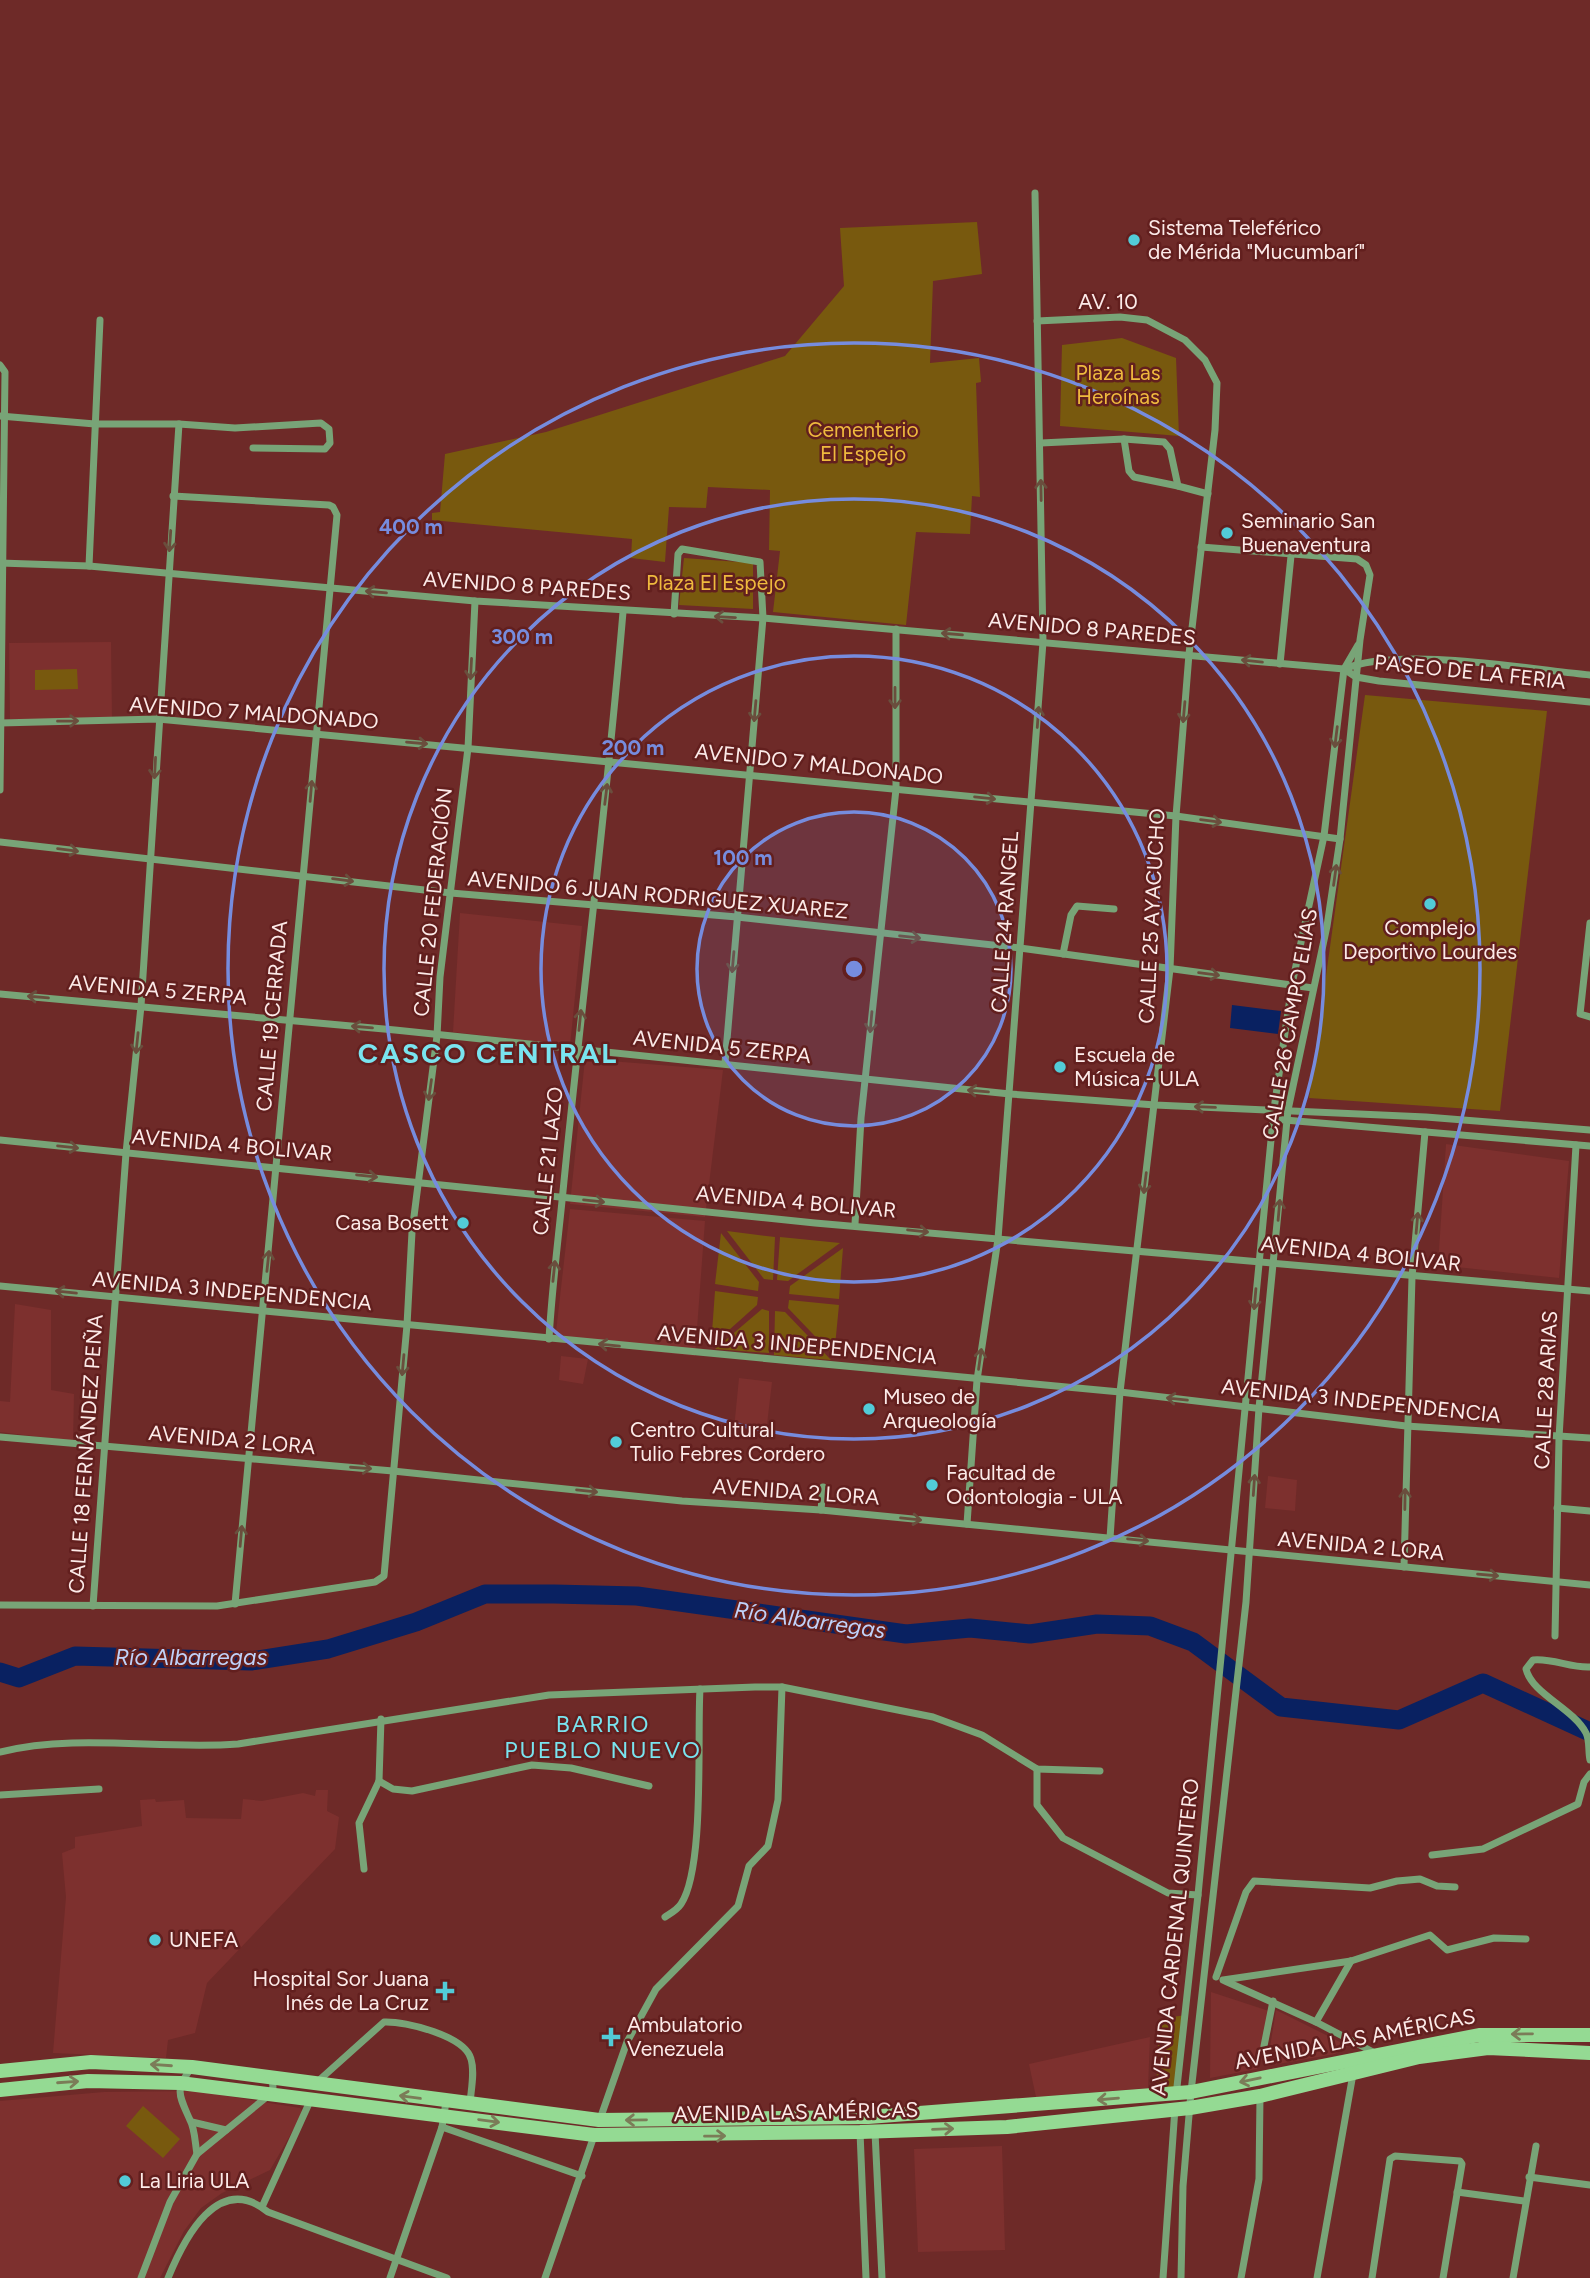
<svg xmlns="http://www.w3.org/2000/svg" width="1590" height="2278" font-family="Figtree,sans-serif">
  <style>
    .built { fill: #7d302e }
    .green { fill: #78590e }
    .water { fill: #092161 }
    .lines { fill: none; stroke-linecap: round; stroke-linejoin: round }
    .river { stroke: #092161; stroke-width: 19 }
    .street { stroke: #78a477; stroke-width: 7 }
    .secondary { stroke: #94da93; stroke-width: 14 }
    .oneway { stroke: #6a4e3d }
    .oneway2 { stroke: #7b7c58 }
    .ring { fill: none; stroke: #768cde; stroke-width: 3.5 }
    .poi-dot { fill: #52cbd7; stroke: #621f1e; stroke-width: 2.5 }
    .labels { text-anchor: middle; stroke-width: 5; stroke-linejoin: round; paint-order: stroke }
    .poi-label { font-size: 21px; fill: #fceae8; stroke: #621f1e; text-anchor: start }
    .street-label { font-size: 21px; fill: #fceae8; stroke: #621f1e }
    .park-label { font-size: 21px; fill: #efba3e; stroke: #621f1e }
    .water-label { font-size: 23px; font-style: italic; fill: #bfd2fa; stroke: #621f1e }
    .neighbourhood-label { font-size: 23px; letter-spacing: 2px; fill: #79e4ef; stroke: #621f1e }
    .district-label { font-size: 28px; font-weight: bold; letter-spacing: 2px; fill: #79e4ef; stroke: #621f1e }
    .centre { fill: #768cde; stroke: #621f1e; stroke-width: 3.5 }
    .ring-label { font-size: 21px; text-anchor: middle; font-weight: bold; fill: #768cde; stroke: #621f1e; stroke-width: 5; stroke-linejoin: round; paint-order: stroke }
  </style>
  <rect width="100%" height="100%" fill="#6e2a28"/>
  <!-- built -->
  <g class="built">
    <path d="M111,642L112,720L10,719L9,643Z"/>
    <path d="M460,913L582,926L570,1046L453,1032Z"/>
    <path d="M585,1059L723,1070L705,1217L570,1204Z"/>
    <path d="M1446,1144L1569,1161L1559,1278L1438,1265Z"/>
    <path d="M570,1209L705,1221L695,1356L555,1341Z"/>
    <path d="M15,1304L51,1310V1390L74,1394L73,1441L0,1432V1401L10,1402Z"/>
    <path d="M561,1356L588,1359L583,1384L559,1380Z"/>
    <path d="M739,1378L772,1382L766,1433L734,1429Z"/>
    <path d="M1268,1476L1297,1480L1295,1511L1265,1508Z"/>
    <path d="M316,1790H328L327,1811L339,1817L335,1849L207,1983L195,2033L168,2040L166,2058L53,2053L66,1897L62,1853L75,1848V1837L142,1826L140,1800L155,1799L156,1802L184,1800L186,1818L241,1819L243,1799L262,1801L303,1793L315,1796Z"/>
    <path d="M1211,1992L1269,2011L1257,2069L1210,2078Z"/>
    <path d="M1276,2010L1348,2046L1335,2054L1267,2066Z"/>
    <path d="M1150,2037L1148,2088L1036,2097L1029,2064Z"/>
    <path d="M197,2091L300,2108L303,2113L270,2170L222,2193L201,2208L184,2231L160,2278H0V2101L104,2092Z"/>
    <path d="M1002,2146L1005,2250L918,2252L914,2149Z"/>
  </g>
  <!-- green -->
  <g class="green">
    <path d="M977,222L982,274L933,281L930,363L979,358L981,382L976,383L980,497L972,496L970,534L916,532L906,625L773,612L780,551L769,550L770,490L708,487L706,508L669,507L665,562L631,558L632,539L432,520V513L440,512L445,454L546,432L785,356L844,286L840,228Z"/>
    <path d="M1122,338L1176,358L1179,436L1060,426L1062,345Z"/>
    <path d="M684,558L753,563V609L679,605Z"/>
    <path d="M77,669L78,689L35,690V670Z"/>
    <path d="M1365,695L1547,711L1500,1111L1309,1098Z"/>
    <path d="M727,1231L775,1237L773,1280L764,1279Z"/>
    <path d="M721,1233L759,1282L758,1291L715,1284Z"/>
    <path d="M780,1237L840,1243L788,1281L777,1280Z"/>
    <path d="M843,1248L839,1299L789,1294L790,1286Z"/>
    <path d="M715,1291L758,1297L757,1305L711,1346Z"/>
    <path d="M789,1300L839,1305L834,1356L788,1308Z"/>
    <path d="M762,1309L769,1311V1353L715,1349Z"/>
    <path d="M775,1311L785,1312L831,1360L774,1355Z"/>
    <path d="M1186,2015L1176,2091L1156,2094L1159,2019Z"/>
    <path d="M143,2106L180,2139L163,2158L126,2126Z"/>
  </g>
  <!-- water -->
  <path class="water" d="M1232,1005L1281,1011L1278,1034L1230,1028Z"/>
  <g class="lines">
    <!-- river -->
    <path class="river" d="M0,1672L19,1678L75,1656L251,1661L328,1649L416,1622L485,1594H554L637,1596L906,1634L970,1628L1030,1634L1097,1624L1150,1626L1193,1642L1281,1707L1399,1720L1483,1683L1590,1732"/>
    <!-- street -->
    <g class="street">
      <path d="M1037,321L1120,317L1147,320L1185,340L1205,360L1217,383L1215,430L1189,654L1176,816L1170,969L1120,1392L1110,1538"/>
      <path d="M0,365L5,372L0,790"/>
      <path d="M0,416L95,424H179L235,428L321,423L329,429L330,443L325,449L253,448"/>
      <path d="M1124,439L1129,471L1134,477L1178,486"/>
      <path d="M1041,443L1124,439L1164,442L1170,449L1178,486L1208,494"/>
      <path d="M173,496L329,505L333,507L337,515L235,1604"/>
      <path d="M0,563L89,566L475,601L763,618L1344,669C1399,646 1528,669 1590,675"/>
      <path d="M89,566L100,320"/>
      <path d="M674,614L678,554L682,549L760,562L763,618L725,1063"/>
      <path d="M1280,664L1291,556"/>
      <path d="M1344,669L1356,677L1379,681L1590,702"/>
      <path d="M0,723L158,719L1176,816L1340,839"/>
      <path d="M0,842L451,893L737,917L1020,948L1313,988"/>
      <path d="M1590,923L1580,1014L1590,1017"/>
      <path d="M1063,954L1071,915L1077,906L1114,909"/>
      <path d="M0,994L395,1030L1010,1094L1155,1105L1426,1117L1590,1130"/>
      <path d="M1273,1119L1590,1146"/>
      <path d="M0,1140L815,1223L1590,1291"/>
      <path d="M855,1224L861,1118L896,789V629"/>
      <path d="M0,1286L1120,1392L1406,1426L1590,1438"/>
      <path d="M549,1339C552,1286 559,1234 564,1181C583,991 607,802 623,612"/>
      <path d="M0,1437L393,1471L682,1501L821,1510L1590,1585"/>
      <path d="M1557,1508L1590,1511"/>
      <path d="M821,1510L823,1487"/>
      <path d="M967,1524L977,1380L998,1239L1043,642L1035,193"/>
      <path d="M1404,1567L1412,1277L1425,1132"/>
      <path d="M0,1605L217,1606L375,1582L384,1576L407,1325L412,1232L437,1036L440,977L468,748L475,601"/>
      <path d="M93,1606L126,1153L141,1006L179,424"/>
      <path d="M1555,1636L1559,1438L1576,1145"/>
      <path d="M1590,1667C1570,1668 1553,1658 1533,1660L1526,1669C1532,1694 1573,1708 1586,1733C1590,1741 1588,1751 1590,1760"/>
      <path d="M0,1752C78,1733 159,1750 238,1744L549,1695L755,1687H782L933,1717L982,1735L1037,1769L1100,1771"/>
      <path d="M1037,1769V1805L1063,1838L1168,1893L1198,1895"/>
      <path d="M379,1781L393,1789L412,1791L532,1765L571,1768L649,1786"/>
      <path d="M0,1795L99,1789"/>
      <path d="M1432,1855L1483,1849L1578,1804L1584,1782L1590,1774"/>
      <path d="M364,1869L359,1823L379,1781L381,1719"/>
      <path d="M665,1917C671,1913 677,1910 681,1904C705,1868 697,1737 700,1689"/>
      <path d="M1216,1977L1246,1892L1254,1881L1370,1888L1397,1881L1420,1879L1437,1886L1455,1887"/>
      <path d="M1223,1980L1351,1961L1430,1935L1447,1950L1494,1938L1526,1939"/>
      <path d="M1225,1981L1316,2022L1375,2053"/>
      <path d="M1316,2022L1351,1961"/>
      <path d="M1264,2046L1273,2001"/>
      <path d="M316,2083L384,2022C406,2021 465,2036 471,2059C475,2072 471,2090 470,2103"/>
      <path d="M1176,2096L1198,1895L1274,1109L1292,984L1324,836L1344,669L1358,645"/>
      <path d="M192,2122L226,2130"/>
      <path d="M599,2122L627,2042L656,1989L738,1906L749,1866L768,1846L778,1800L782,1687"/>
      <path d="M442,2127L582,2176"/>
      <path d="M860,2132L866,2278"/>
      <path d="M875,2132L882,2278"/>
      <path d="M197,2154L269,2095L273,2087L272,2078"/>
      <path d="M1529,2177L1590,2185"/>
      <path d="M1457,2192L1524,2201"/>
      <path d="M262,2207L311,2099"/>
      <path d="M141,2278L170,2202L197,2154C195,2143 195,2129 190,2120C179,2095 174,2090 192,2067"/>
      <path d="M168,2278C184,2239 218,2171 268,2212L447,2278"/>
      <path d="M390,2278L442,2127L446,2102"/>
      <path d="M545,2278L595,2133"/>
      <path d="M1163,2278L1175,2108"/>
      <path d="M1181,2278L1183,2186L1191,2092L1246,1602L1259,1408L1288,1110L1327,926L1340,839L1360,640L1370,575L1366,565L1357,559L1201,547"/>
      <path d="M1241,2278L1259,2179L1260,2096"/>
      <path d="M1317,2278L1353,2074"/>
      <path d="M1372,2278L1390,2159L1395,2156L1460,2161L1462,2164L1443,2278"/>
      <path d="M1513,2278L1536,2146"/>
    </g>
    <!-- secondary -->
    <g class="secondary">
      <path d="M0,2071L91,2062L192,2067L599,2120L868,2117L1191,2092L1479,2035H1590"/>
      <path d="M0,2090L88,2081L180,2083L594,2135L860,2132L1007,2127L1190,2108L1260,2096L1419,2057L1488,2048L1590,2053"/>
    </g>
  </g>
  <!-- one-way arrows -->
  <defs><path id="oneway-shaft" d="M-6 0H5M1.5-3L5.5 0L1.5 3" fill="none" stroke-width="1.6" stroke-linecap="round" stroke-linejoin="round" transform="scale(1.75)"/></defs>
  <g class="oneway">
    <use href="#oneway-shaft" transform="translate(1041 490) rotate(-91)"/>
    <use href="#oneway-shaft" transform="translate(170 541) rotate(94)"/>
    <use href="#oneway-shaft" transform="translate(376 592) rotate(-175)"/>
    <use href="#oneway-shaft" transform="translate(725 617) rotate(-177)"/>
    <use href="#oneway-shaft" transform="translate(952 634) rotate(-175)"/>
    <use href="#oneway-shaft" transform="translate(1252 661) rotate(-174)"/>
    <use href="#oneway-shaft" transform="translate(471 669) rotate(93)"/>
    <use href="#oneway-shaft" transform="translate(895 698) rotate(90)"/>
    <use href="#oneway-shaft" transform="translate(755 711) rotate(95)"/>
    <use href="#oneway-shaft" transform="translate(1184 712) rotate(95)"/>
    <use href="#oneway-shaft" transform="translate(1038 717) rotate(-86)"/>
    <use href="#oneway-shaft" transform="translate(68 721) rotate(-1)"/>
    <use href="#oneway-shaft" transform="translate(1336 737) rotate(97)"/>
    <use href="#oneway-shaft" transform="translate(417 743) rotate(5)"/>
    <use href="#oneway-shaft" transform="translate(155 768) rotate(93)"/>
    <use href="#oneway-shaft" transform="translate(311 791) rotate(-85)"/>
    <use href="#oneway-shaft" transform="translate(606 794) rotate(-83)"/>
    <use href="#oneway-shaft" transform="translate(985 798) rotate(6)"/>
    <use href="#oneway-shaft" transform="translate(1211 821) rotate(7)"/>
    <use href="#oneway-shaft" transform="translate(68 850) rotate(7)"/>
    <use href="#oneway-shaft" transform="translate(1335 875) rotate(-82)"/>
    <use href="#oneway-shaft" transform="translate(343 880) rotate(7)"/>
    <use href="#oneway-shaft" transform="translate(910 937) rotate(6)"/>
    <use href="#oneway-shaft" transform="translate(733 962) rotate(95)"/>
    <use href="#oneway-shaft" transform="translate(1209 974) rotate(7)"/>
    <use href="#oneway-shaft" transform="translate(38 997) rotate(-175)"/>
    <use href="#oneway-shaft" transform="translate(580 1020) rotate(-84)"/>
    <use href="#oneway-shaft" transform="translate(871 1022) rotate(95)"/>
    <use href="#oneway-shaft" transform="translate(362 1027) rotate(-175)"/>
    <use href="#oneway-shaft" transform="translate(137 1043) rotate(96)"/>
    <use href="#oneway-shaft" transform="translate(430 1090) rotate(98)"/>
    <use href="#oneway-shaft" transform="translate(978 1091) rotate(-175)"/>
    <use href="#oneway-shaft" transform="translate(1205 1107) rotate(-178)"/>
    <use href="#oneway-shaft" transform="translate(68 1147) rotate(6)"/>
    <use href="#oneway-shaft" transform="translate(367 1176) rotate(6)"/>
    <use href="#oneway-shaft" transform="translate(1145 1183) rotate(97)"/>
    <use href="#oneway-shaft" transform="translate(594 1201) rotate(6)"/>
    <use href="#oneway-shaft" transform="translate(1279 1210) rotate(-85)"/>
    <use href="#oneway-shaft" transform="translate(1417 1223) rotate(-85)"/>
    <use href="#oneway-shaft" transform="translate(918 1231) rotate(6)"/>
    <use href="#oneway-shaft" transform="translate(268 1261) rotate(-84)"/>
    <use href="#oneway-shaft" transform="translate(554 1271) rotate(-84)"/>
    <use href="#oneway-shaft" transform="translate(66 1292) rotate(-174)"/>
    <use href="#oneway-shaft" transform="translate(1255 1299) rotate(95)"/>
    <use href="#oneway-shaft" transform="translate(609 1345) rotate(-174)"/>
    <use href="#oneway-shaft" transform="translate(980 1359) rotate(-82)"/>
    <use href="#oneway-shaft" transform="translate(403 1365) rotate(95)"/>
    <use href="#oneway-shaft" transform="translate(1177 1399) rotate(-174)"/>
    <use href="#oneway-shaft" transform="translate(361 1468) rotate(4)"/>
    <use href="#oneway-shaft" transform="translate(1254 1485) rotate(-86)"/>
    <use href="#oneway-shaft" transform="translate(587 1491) rotate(6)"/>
    <use href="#oneway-shaft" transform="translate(1405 1499) rotate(-89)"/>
    <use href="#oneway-shaft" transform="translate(911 1519) rotate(6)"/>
    <use href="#oneway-shaft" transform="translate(241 1536) rotate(-85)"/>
    <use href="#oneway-shaft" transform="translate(1138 1540) rotate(6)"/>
    <use href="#oneway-shaft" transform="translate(1488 1575) rotate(5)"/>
  </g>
  <g class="oneway2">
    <use href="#oneway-shaft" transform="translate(1522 2034) rotate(179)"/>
    <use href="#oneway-shaft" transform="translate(161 2065) rotate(-176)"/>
    <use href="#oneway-shaft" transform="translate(1250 2080) rotate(168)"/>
    <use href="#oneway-shaft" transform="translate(68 2082) rotate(-4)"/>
    <use href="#oneway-shaft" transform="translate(410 2097) rotate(-172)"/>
    <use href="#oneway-shaft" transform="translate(1108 2099) rotate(175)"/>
    <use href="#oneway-shaft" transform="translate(636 2120) rotate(179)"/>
    <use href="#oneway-shaft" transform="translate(489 2121) rotate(8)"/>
    <use href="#oneway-shaft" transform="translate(943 2129) rotate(-2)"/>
    <use href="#oneway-shaft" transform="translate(715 2136) rotate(-1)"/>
  </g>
  <!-- distance rings -->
  <circle cx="854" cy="969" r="157" fill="#768cde" fill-opacity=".12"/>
  <g class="ring">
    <circle cx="854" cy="969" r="157"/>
    <circle cx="854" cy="969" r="313"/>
    <circle cx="854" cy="969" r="470"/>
    <circle cx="854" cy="969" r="626"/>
  </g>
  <!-- markers -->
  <g class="poi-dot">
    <circle cx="1134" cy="240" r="7"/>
    <circle cx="1227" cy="533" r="7"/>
    <circle cx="1430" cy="904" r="7"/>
    <circle cx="1060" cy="1067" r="7"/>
    <circle cx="463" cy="1223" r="7"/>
    <circle cx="869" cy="1409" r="7"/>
    <circle cx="616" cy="1442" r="7"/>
    <circle cx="932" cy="1485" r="7"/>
    <circle cx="155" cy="1940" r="7"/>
    <path d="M441.5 1980.5h7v7h7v7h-7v7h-7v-7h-7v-7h7z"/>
    <path d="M607.5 2026.5h7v7h7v7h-7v7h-7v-7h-7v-7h7z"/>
    <circle cx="125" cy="2181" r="7"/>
  </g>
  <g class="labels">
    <!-- poi labels -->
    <g class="poi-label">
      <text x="1148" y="235">Sistema Teleférico<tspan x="1148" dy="24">de Mérida "Mucumbarí"</tspan></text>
      <text x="1241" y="528">Seminario San<tspan x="1241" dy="24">Buenaventura</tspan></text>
      <text x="1430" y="935" text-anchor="middle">Complejo<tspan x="1430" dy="24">Deportivo Lourdes</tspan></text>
      <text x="1074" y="1062">Escuela de<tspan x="1074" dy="24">Música - ULA</tspan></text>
      <text x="449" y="1230" text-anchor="end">Casa Bosett</text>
      <text x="883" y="1404">Museo de<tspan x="883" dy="24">Arqueología</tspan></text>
      <text x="630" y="1437">Centro Cultural<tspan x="630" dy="24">Tulio Febres Cordero</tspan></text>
      <text x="946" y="1480">Facultad de<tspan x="946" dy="24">Odontologia - ULA</tspan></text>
      <text x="169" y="1947">UNEFA</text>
      <text x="429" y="1986" text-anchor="end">Hospital Sor Juana<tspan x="429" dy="24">Inés de La Cruz</tspan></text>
      <text x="627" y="2032">Ambulatorio<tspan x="627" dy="24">Venezuela</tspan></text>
      <text x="139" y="2188">La Liria ULA</text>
    </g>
    <!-- street labels -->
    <g class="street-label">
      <text x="1108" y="309">AV. 10</text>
      <text transform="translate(527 586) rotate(4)" y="7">AVENIDO 8 PAREDES</text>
      <text transform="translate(1092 629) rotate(5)" y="7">AVENIDO 8 PAREDES</text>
      <text transform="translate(1470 672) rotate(6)" y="7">PASEO DE LA FERIA</text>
      <text transform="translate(254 713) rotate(4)" y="7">AVENIDO 7 MALDONADO</text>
      <text transform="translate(819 764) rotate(6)" y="7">AVENIDO 7 MALDONADO</text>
      <text transform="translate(658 895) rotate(5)" y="7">AVENIDO 6 JUAN RODRIGUEZ XUAREZ</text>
      <text transform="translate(433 902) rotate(-84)" y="7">CALLE 20 FEDERACIÓN</text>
      <text transform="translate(1152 916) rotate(-87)" y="7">CALLE 25 AYACUCHO</text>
      <text transform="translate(1005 922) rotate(-86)" y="7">CALLE 24 RANGEL</text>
      <text transform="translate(158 990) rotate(5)" y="7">AVENIDA 5 ZERPA</text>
      <text transform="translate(272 1016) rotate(-85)" y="7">CALLE 19 CERRADA</text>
      <text transform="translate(1290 1024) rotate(-80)" y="7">CALLE 26 CAMPO ELÍAS</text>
      <text transform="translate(722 1047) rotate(6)" y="7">AVENIDA 5 ZERPA</text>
      <text transform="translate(232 1145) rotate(5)" y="7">AVENIDA 4 BOLIVAR</text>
      <text transform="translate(548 1161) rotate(-84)" y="7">CALLE 21 LAZO</text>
      <text transform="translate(796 1202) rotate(5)" y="7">AVENIDA 4 BOLIVAR</text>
      <text transform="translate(1361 1254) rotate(6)" y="7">AVENIDA 4 BOLIVAR</text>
      <text transform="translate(232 1291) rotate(5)" y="7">AVENIDA 3 INDEPENDENCIA</text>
      <text transform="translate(797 1345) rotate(5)" y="7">AVENIDA 3 INDEPENDENCIA</text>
      <text transform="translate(1546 1390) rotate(-87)" y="7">CALLE 28 ARIAS</text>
      <text transform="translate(1361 1401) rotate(6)" y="7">AVENIDA 3 INDEPENDENCIA</text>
      <text transform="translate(232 1440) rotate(5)" y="7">AVENIDA 2 LORA</text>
      <text transform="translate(86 1454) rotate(-86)" y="7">CALLE 18 FERNÁNDEZ PEÑA</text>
      <text transform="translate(796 1492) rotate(4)" y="7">AVENIDA 2 LORA</text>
      <text transform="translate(1361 1546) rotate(5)" y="7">AVENIDA 2 LORA</text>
      <text transform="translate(1175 1937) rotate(-84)" y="7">AVENIDA CARDENAL QUINTERO</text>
      <text transform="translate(1355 2039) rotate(-11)" y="7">AVENIDA LAS AMÉRICAS</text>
      <text transform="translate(796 2112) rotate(-1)" y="7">AVENIDA LAS AMÉRICAS</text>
    </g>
    <!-- park labels -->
    <g class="park-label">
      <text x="1118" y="380">Plaza Las<tspan x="1118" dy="24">Heroínas</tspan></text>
      <text x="863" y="437">Cementerio<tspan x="863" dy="24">El Espejo</tspan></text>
      <text x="716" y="590">Plaza El Espejo</text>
    </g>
    <!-- water labels -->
    <g class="water-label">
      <text transform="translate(810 1620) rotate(8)" y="8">Río Albarregas</text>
      <text x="191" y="1665">Río Albarregas</text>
    </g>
    <!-- neighbourhood labels -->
    <g class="neighbourhood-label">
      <text x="603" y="1732">BARRIO<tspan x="603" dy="26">PUEBLO NUEVO</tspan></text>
    </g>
    <!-- district labels -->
    <g class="district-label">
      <text x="488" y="1063">CASCO CENTRAL</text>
    </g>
  </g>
  <circle cx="854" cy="969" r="10" class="centre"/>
  <g class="ring-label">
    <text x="411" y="534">400 m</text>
    <text x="522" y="644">300 m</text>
    <text x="633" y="755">200 m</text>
    <text x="743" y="865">100 m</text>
  </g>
</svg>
